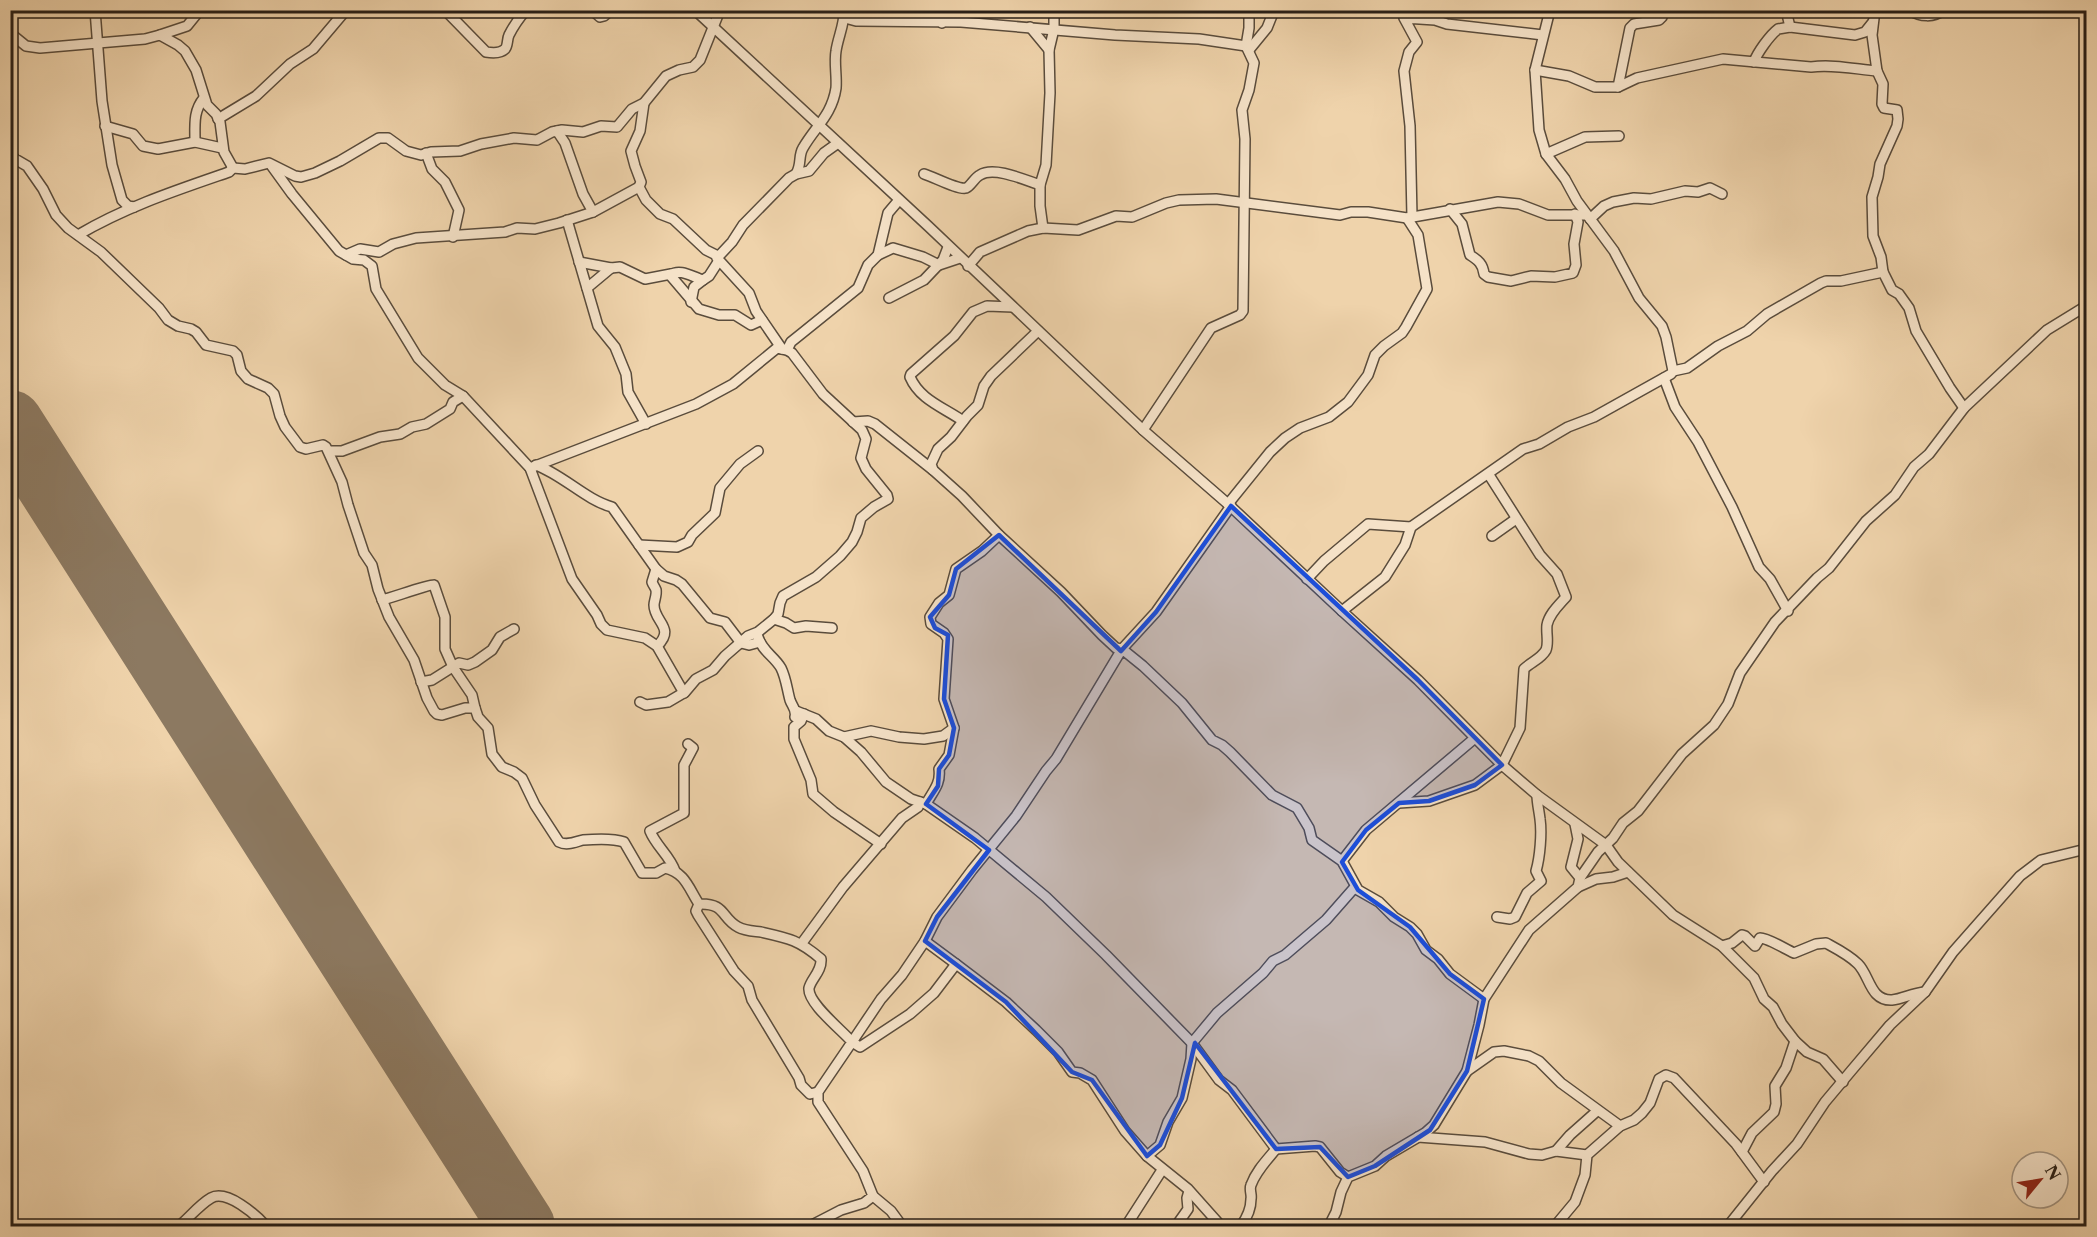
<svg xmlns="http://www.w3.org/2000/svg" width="2097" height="1237" font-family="'Libre Caslon Text',serif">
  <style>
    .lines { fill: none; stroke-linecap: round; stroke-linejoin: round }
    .runway { stroke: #8c7961; stroke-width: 66 }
    .minor-casing { stroke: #5a4c3c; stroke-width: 12 }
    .minor { stroke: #f5e2c8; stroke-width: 9 }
    .marked { fill: #1d4ed8; fill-opacity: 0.2; stroke: #1d4ed8; stroke-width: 4.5; stroke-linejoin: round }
  </style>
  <rect width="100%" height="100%" fill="#efd3ab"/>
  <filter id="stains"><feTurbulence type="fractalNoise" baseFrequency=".00333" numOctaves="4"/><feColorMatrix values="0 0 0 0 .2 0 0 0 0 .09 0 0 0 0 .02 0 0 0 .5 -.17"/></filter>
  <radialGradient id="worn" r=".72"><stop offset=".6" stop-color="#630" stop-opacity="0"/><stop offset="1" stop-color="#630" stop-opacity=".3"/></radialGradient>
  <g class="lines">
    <!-- runway -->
    <path class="runway" d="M10,423L522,1226"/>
    <defs>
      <g id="minor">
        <path d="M95,10L102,101L112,165L122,200L128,206L134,207"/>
        <path d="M445,10L486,52C492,53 501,53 505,49C508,46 507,39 509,35C514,25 519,18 526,10"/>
        <path d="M592,10L600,17L604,16L611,10"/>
        <path d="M695,10L928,226L1143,430L1228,504L1342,611L1418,680L1502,765L1537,795L1606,845L1618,862L1673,915L1722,946L1754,978L1764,999L1773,1007L1782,1024L1795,1041L1807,1052L1823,1059L1843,1082"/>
        <path d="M1786,10L1790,27"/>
        <path d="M1875,10L1872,35L1877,71L1883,84L1882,104L1884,108L1897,110L1898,119L1897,126L1880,164L1878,177L1872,197L1873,236L1881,257L1883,272"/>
        <path d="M1910,10C1920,17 1934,18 1943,10"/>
        <path d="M1250,12L1335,10"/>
        <path d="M845,18L856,21L961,22L1115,35L1199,39L1246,46"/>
        <path d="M942,23L945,10"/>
        <path d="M1030,27L1049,50"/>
        <path d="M10,33L26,46L40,48L145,39L160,35L178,45L185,51L196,70L207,105L216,114L220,122L224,152L233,168"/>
        <path d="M160,35L187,26L200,10"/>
        <path d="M1249,50L1267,28L1273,13"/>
        <path d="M1754,62C1757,53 1770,35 1778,29L1790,27L1855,35L1865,32L1873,22"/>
        <path d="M1535,70L1569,76L1595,87H1618L1637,78L1723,59L1811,67C1833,64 1855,69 1877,71"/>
        <path d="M1618,87L1630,28L1634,24L1659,20L1662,17L1664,10"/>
        <path d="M644,103L640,131L631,151L635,166L641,182L639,187L646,200L660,214L673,219L706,250L718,256"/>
        <path d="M218,119L256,96L290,64L313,49L346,10"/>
        <path d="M105,126L133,134L143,146L158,149L195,142L222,148"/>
        <path d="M557,131L565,143L583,194L593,212"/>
        <path d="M195,142C195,125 193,111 204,98"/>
        <path d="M10,153L15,159L27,166L43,189L56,215L68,228L101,252L159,308L168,320L178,326L191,329L196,332L206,345L233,351L237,355L241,371L248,379L268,388L274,394L280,416L285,427L300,447L306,449L323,445L326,447L342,482L348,505L364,553L372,565L378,589L389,617L414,660L427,698L434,711L437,714L442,715L465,708H475L478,717L488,728L492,754L502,767L514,772L522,778L535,805L559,842C567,846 575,842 583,840C595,839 613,838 624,842L642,873H656L665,868C685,872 689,889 699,904C726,903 721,918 738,927C745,931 753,931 761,932C788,938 799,940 821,959C822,971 811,979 809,988C807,1003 843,1031 852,1042L818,1092V1102L863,1171L873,1196L864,1203L841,1210L810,1226"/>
        <path d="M426,153L432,169L445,182L459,210L453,237"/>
        <path d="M1546,154L1585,137L1619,136"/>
        <path d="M271,165L292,194L339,251L353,259L364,260L372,266L376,289L418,358L445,385L463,396L530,468L572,579L597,615L601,624L607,630L645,638L657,646L684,693"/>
        <path d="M796,174C802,164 798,156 803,148C815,127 832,115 836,88C837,76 834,63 836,51C838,37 845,23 844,10"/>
        <path d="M924,174C934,177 958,190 966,188C971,186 974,178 980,175C994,166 1025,180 1040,185"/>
        <path d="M1450,209L1462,224L1470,255C1478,260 1483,264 1484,274L1488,277L1511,281L1531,276L1555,277L1573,273L1576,265L1574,244L1578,222L1575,214"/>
        <path d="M1412,217L1410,126L1404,71L1409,52L1417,42L1404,18L1435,20L1447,24L1543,35"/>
        <path d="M1590,219L1604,206L1613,202L1634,198L1651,199L1685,191L1698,192L1710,188L1722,194"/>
        <path d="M567,220L598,326L615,347L626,374L628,392L646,424"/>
        <path d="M1043,228L1040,206V185L1046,165L1050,93L1049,50L1054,29V10"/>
        <path d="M78,235C125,207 177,190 229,172L233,168L245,169L269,163L295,176L301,177L315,173L340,161L379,138H388L406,151L421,155L431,152L460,151L481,144L514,138L537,140L552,132L562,130L583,132L601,126L617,127L632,109L644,103L666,76L679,70L693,67L700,60L720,10"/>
        <path d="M346,255L360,249L379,252L393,244L416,238L505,232L517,228L535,229L559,223L593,212L639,187"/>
        <path d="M878,255L893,248L923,257L939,265L960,258"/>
        <path d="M579,262L611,268L620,267L645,279L671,274"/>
        <path d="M718,262L709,276L703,280C692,277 681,268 670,275L699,309L719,315H735L751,325L762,320"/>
        <path d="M968,266L980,252L1028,231L1043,228L1078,230L1116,216L1132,217L1166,203L1179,200L1216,199L1340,215L1351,212H1368L1407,218L1498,202L1519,204L1548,215H1586"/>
        <path d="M587,288L611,268"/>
        <path d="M889,298L924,280L943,260L948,247"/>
        <path d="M691,302L694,287L703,280"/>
        <path d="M1038,331L991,376L984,386L978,405L967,416L951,437L938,449L931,464L933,470L962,496L999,535L1061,592L1102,635L1116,648L1122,649L1156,612L1231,506"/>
        <path d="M782,349L756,311L749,293L717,258L732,242L743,225L789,178L796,174L809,171L824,153L838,143"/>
        <path d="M787,350L791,342L801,334L858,288L868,265L878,255L888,213L899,200"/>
        <path d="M1673,371L1687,368L1718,346L1747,331L1767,314L1821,283L1826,281H1841L1883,272L1892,290L1899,294L1909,308L1916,331L1950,388L1964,408"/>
        <path d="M1664,378L1675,407L1698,442L1732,507L1759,567L1770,579L1788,611"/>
        <path d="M963,421C943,407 920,400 910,377L911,374L954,336L973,312L987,306L1013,307"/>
        <path d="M853,422L868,421L875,424L933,470"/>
        <path d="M1143,430L1211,328L1240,315L1243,311L1245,139L1242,110L1249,90L1254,63L1246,46L1249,28V10"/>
        <path d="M329,451H342L380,437L400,434L412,427L426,424L450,409L453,402L463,396"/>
        <path d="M536,465C563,475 586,500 612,507L656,569L664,576L676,580L682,584L710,618L725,622L741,643L749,645L760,642"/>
        <path d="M530,468L696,404L733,384L777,348L787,350L792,353L823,394L862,430L866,439L861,458L866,469L887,495L888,499L874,507L861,518L857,532L852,542L840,556L816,577L783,596L780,603L778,614L774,619L758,632L748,636L725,656L713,670L696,679L685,692L668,702L646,705L640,702"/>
        <path d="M1228,504L1270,452L1285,438L1300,428L1329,417L1348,402L1368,375L1375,355L1384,346L1402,333L1406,327L1427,289L1418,235L1407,218"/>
        <path d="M1492,536L1516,519"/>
        <path d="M639,545L677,547L688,542L692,535L715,513L720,488L740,464L758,451"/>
        <path d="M656,569L652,582C653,585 655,587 656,590C657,595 654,601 654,605C654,622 676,628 657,646"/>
        <path d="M1307,579L1324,561L1368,524L1411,527"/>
        <path d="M382,600C391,598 430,584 434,585L445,617V649L453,667L472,695L475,708"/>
        <path d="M1342,611L1385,577L1405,545L1411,527L1523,449L1539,444L1568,427L1594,417L1671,374L1673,371L1666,337L1662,326L1639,298L1614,251L1577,201L1565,179L1546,154L1539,130L1535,70L1550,10"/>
        <path d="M774,619L786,623L794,628L806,626L832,628"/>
        <path d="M758,637C762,651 774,656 781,668C786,678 787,689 790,700C792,706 797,710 795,717"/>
        <path d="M421,682L432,680L459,663L468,665L475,662L492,650L500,637L514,629"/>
        <path d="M796,711L816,719L829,731L844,737L861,752L886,782L911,799L926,804L975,838L1046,897L1106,955L1192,1043L1219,1080L1232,1090L1276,1149L1315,1146L1320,1147L1340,1172L1348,1177"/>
        <path d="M804,714L801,721L794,727V739L811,780L813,794L834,812L881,844"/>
        <path d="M844,737L871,731L899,737L924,739L943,736L954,728"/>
        <path d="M1399,803L1429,801L1475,785L1502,765L1520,728L1524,669C1531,662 1541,659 1546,650C1549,643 1546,633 1547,625C1549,614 1559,605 1566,597L1557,574L1540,555L1489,475"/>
        <path d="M926,804C933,791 941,784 939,769L949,755L954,728L944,699L948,639L944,633L931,624L930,617L939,603L949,595L956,569L982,551L999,535"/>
        <path d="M1342,861L1366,830L1475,738"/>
        <path d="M675,871C670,856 656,846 650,831L684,813V765L693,748L688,744"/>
        <path d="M1580,878L1598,852L1613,838L1623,823L1638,811L1682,754L1714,725L1728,704L1740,673L1775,622L1817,578L1829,568L1866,521L1895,495L1914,467L1929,454L1964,408L2047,330L2086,306"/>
        <path d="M1578,887L1596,879L1613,877L1628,872"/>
        <path d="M699,904L696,911L698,915L734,971L748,986L752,1000L799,1078L801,1085L810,1094L818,1092"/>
        <path d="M1497,917L1510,919L1515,917L1527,893L1541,881L1536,871C1540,857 1542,833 1540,819C1539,810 1537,803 1537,795"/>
        <path d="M925,941L956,964"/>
        <path d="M802,943L843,887L902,818L918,807L920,802"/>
        <path d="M1722,946L1732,943L1742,935L1745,936L1755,946L1760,938C1768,938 1785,949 1794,953L1816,944L1826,943C1837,949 1849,955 1858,964C1870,976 1870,1001 1892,1000C1903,999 1912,993 1925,992"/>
        <path d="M1467,1071L1494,1052L1504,1051L1529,1056L1539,1061L1561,1083L1620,1126"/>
        <path d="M1418,1137L1485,1142L1529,1154L1542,1155L1556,1151L1587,1155"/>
        <path d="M1556,1151L1570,1135L1597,1111"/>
        <path d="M1742,1152L1752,1133L1774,1112L1776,1104L1775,1086L1786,1068L1795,1041"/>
        <path d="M1147,1156L1160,1145L1168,1122L1182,1098L1191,1059L1192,1043L1217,1013L1263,973L1273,961L1285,955L1326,920L1355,887"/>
        <path d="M873,1196L891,1211L902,1226"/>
        <path d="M179,1226C189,1218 199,1205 211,1198C227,1189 256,1215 266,1226"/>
        <path d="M1126,1226L1162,1170"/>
        <path d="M1176,1226L1188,1209L1187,1198L1189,1191"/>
        <path d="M1221,1226L1188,1189L1147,1156L1125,1131L1092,1080L1080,1073L1072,1072L1058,1052L1036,1030L1006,1002L956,964L934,993L910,1014L860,1047L852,1042L881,999L902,975L925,941L937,917L972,870L1016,816L1046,771L1056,759L1122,649L1143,666L1182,703L1212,740L1222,745L1230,752L1272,795L1297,808L1309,828L1312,840L1342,861L1358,890L1379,902L1394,917L1410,927L1417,934L1426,950L1438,959L1450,974L1484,999"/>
        <path d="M1241,1226C1246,1219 1251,1208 1251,1199C1252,1194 1249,1190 1251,1185C1256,1171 1267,1160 1276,1149"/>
        <path d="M1329,1226L1336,1212L1341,1192L1348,1177L1375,1166L1386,1156L1425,1133L1434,1125L1467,1071L1479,1025L1484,999L1529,930L1578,887L1580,878L1571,867L1578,839L1575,824"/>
        <path d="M1555,1226L1575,1202L1585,1175L1587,1155L1620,1126L1634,1120L1642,1113L1650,1103L1659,1079L1666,1075L1674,1078L1736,1144L1764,1182"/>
        <path d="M1728,1226L1772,1171L1797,1144L1825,1102L1851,1071L1890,1025L1925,992L1953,952L2020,876L2041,860L2086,849"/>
      </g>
    </defs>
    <!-- minor casing -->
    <use href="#minor" class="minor-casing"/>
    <!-- minor -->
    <use href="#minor" class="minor"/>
  </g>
  <!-- marked area -->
  <path class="marked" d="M1231,506L1418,680L1502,765L1475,785L1429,801L1399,803L1366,830L1342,862L1358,890L1410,927L1450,974L1484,999L1467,1071L1430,1130L1375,1166L1348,1177L1320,1147L1276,1149L1195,1043L1182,1098L1160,1145L1147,1156L1092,1080L1072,1072L1006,1002L925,941L937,917L989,850L926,804L938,786L939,769L949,755L954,728L944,699L948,635L935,628L930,617L949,595L956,569L999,535L1121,651L1156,612Z"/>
  <!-- margin -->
  <rect width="2097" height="1237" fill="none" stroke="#efd3ab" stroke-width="36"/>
  <rect x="12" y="12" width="2073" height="1213" fill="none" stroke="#281f17" stroke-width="3"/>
  <rect x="18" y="18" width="2061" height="1201" fill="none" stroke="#281f17" stroke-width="1.5"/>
  <!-- north arrow -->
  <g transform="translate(2040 1180) rotate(60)"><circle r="28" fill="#f5e2c8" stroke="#a39481" stroke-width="1.5"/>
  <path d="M0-4.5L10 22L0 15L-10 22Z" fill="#8f2418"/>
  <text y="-9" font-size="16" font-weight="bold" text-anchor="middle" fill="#281f17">N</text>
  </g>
  <rect width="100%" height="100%" filter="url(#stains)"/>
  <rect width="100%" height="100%" fill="url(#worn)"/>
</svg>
